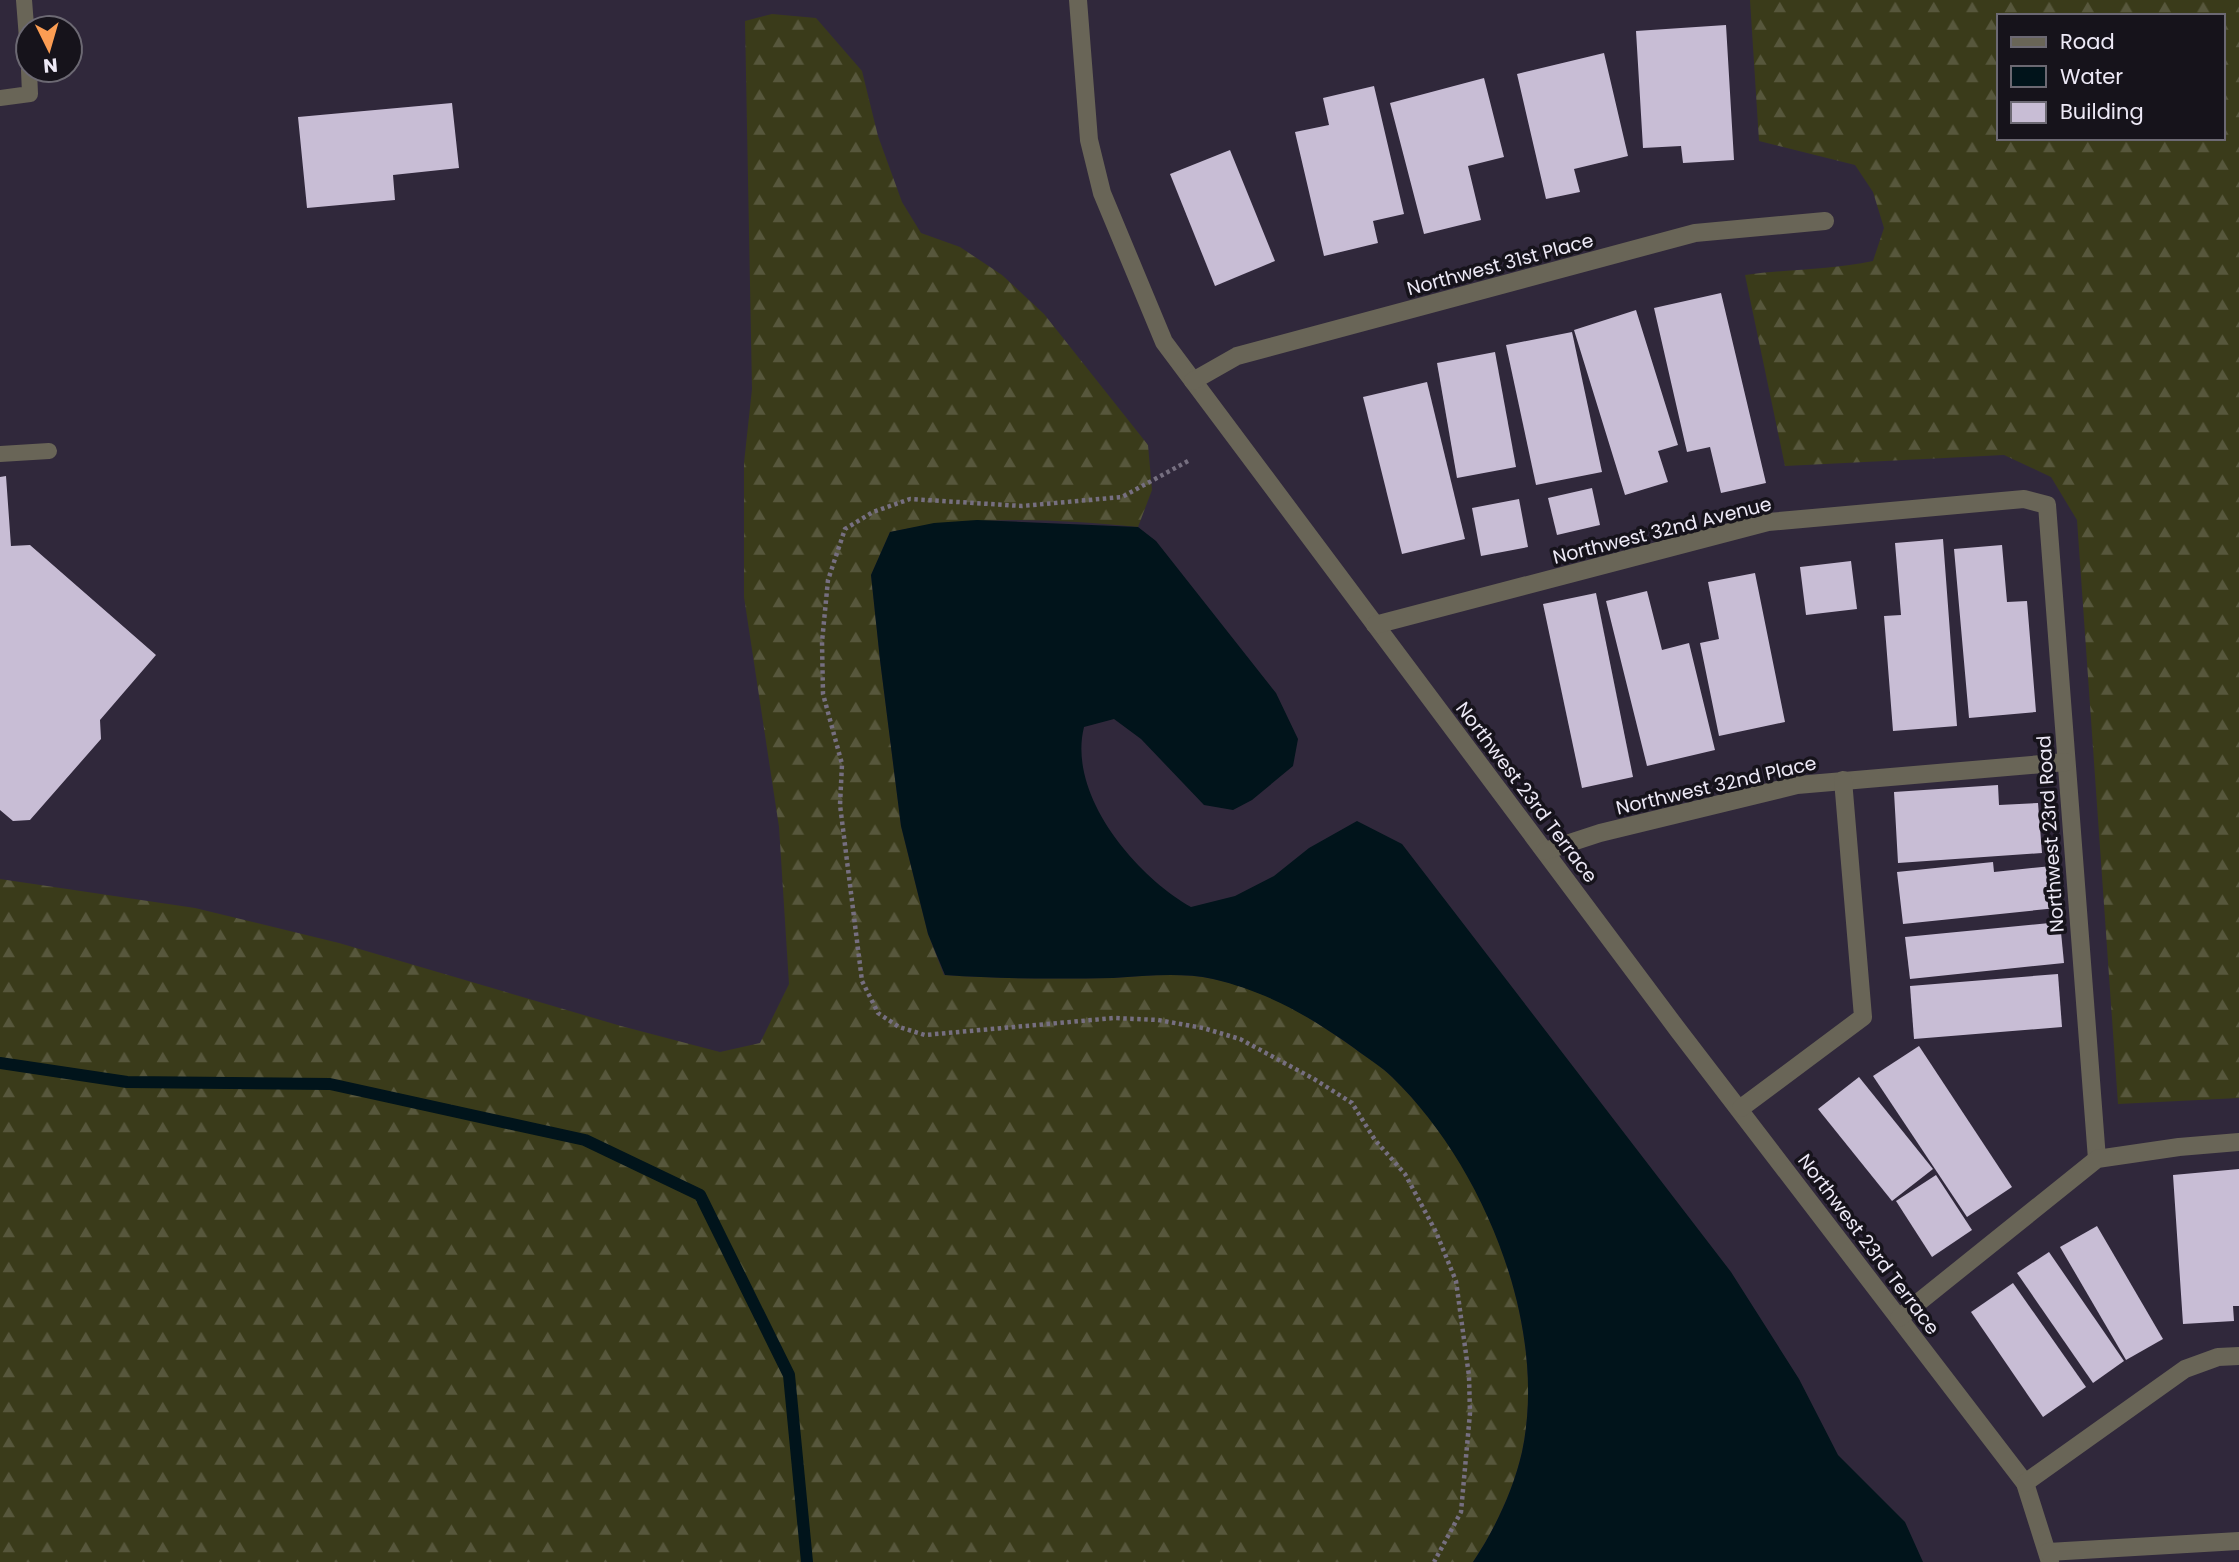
<svg xmlns="http://www.w3.org/2000/svg" width="2239" height="1562" font-family="Poppins,sans-serif">
  <style>
    .forest { fill: url(#forest-firs); fill-rule: evenodd }
    .water { fill: #01141b }
    .lines { fill: none; stroke-linecap: round; stroke-linejoin: round }
    .stream { stroke: #01141b; stroke-width: 12 }
    .building { fill: #c8bdd5 }
    .path { stroke: #766f80; stroke-width: 4.5; stroke-dasharray: 3.5 3.5; stroke-linecap: butt }
    .service { stroke: #696557; stroke-width: 16 }
    .minor { stroke: #696557; stroke-width: 18 }
    .labels { text-anchor: middle; stroke-width: 7; stroke-linejoin: round; paint-order: stroke }
    .street-label { font-size: 19px; fill: #ede9f6; stroke: #16131b }
  </style>
  <defs>
    <pattern id="forest-firs" width="22" height="20" patternUnits="userSpaceOnUse" patternTransform="scale(1.75)"><rect width="22" height="20" fill="#3a3b1a"/><path d="M5 1l3.5 6h-7zM16 11l3.5 6h-7z" fill="#57573c"/></pattern>
  </defs>
  <rect width="100%" height="100%" fill="#30283b"/>
  <!-- forest -->
  <g class="forest">
    <path d="M1750,0H2239V1098L2118,1104L2077,520L2051,477L2004,455L1785,466L1745,275C1788,269 1831,270 1873,261L1884,228L1873,192L1855,165L1759,141ZM1999,16H2223V138H1999Z"/>
    <path d="M772,14L816,18L862,71L878,136L902,202L921,233L960,247L1002,275L1044,314L1148,445L1152,490L1138,527C1055,519 971,515 890,532L871,575L880,660L901,826L928,934L944,975C1001,979 1057,979 1113,978C1146,976 1181,972 1213,979C1268,991 1309,1016 1354,1048C1366,1057 1381,1066 1392,1077C1483,1164 1549,1325 1522,1452C1513,1491 1495,1529 1473,1562H0V879L195,908L339,943L621,1026L720,1052L760,1043L789,984L779,827L744,597V463L752,389L745,21Z"/>
  </g>
  <!-- water -->
  <path class="water" d="M977,520L1138,527L1156,541L1276,693L1298,739L1293,766L1252,800L1233,810L1204,805L1141,739L1114,719L1084,727C1067,795 1136,876 1191,907L1235,896L1274,876L1309,848L1357,821L1402,844L1731,1272L1799,1379L1838,1455L1905,1522L1923,1562H1473C1495,1529 1513,1491 1522,1452C1549,1325 1483,1165 1392,1077C1381,1066 1367,1058 1354,1048C1309,1016 1268,992 1213,979C1181,972 1146,976 1113,978C1057,979 1001,979 945,975L928,934L901,826L880,660L871,575L890,532L934,523Z"/>
  <g class="lines">
    <!-- stream -->
    <path class="stream" d="M0,1063L127,1082L330,1084L585,1140L700,1195L789,1375L807,1562"/>
  </g>
  <!-- building -->
  <g class="building">
    <path d="M1726,25L1734,160L1683,163L1681,146L1643,148L1636,31Z"/>
    <path d="M1604,53L1628,156L1574,169L1580,192L1546,199L1517,74Z"/>
    <path d="M1484,78L1504,157L1468,166L1481,220L1424,234L1390,103Z"/>
    <path d="M1374,86L1404,214L1373,221L1378,243L1324,256L1295,132L1329,125L1323,98Z"/>
    <path d="M452,103L459,168L393,175L395,200L307,208L298,117Z"/>
    <path d="M1230,150L1275,261L1215,286L1170,174Z"/>
    <path d="M1721,293L1766,483L1721,493L1710,447L1687,452L1654,308Z"/>
    <path d="M1636,310L1678,445L1658,451L1668,482L1625,495L1574,330Z"/>
    <path d="M1572,332L1602,472L1536,485L1506,345Z"/>
    <path d="M1495,352L1516,467L1457,478L1437,363Z"/>
    <path d="M1427,382L1465,539L1402,554L1363,397Z"/>
    <path d="M6,476L11,546L30,545L156,655L100,720L101,739L30,820L13,821L0,810V477Z"/>
    <path d="M1592,488L1600,525L1557,535L1548,498Z"/>
    <path d="M1519,499L1528,547L1481,556L1472,508Z"/>
    <path d="M1943,539L1957,726L1893,731L1884,616L1901,615L1895,543Z"/>
    <path d="M2002,545L2007,602L2027,601L2036,712L1969,718L1954,549Z"/>
    <path d="M1851,561L1857,609L1806,615L1800,567Z"/>
    <path d="M1755,573L1785,722L1719,736L1700,643L1719,639L1708,582Z"/>
    <path d="M1647,591L1662,650L1689,643L1715,750L1647,766L1606,601Z"/>
    <path d="M1596,593L1633,777L1582,788L1543,604Z"/>
    <path d="M1998,785L1999,805L2038,803L2042,853L1898,863L1894,792Z"/>
    <path d="M1993,862L1994,872L2052,866L2057,908L1903,924L1897,872Z"/>
    <path d="M2060,922L2064,963L1910,979L1905,937Z"/>
    <path d="M2058,974L2062,1027L1914,1039L1910,986Z"/>
    <path d="M1919,1046L2012,1187L1967,1217L1873,1076Z"/>
    <path d="M1859,1077L1933,1169L1892,1201L1818,1109Z"/>
    <path d="M2239,1169V1306H2233L2234,1321L2183,1324L2173,1175Z"/>
    <path d="M1936,1175L1972,1230L1932,1257L1896,1201Z"/>
    <path d="M2097,1226L2163,1339L2126,1360L2060,1247Z"/>
    <path d="M2049,1252L2124,1361L2093,1383L2017,1273Z"/>
    <path d="M2013,1283L2086,1387L2043,1417L1971,1312Z"/>
  </g>
  <g class="lines">
    <!-- path -->
    <path class="path" d="M1188,461L1122,497L1022,506L910,499L873,512L845,529L828,580L822,642L823,694L842,764L840,805L862,981L878,1013L899,1027L925,1035L1114,1018L1158,1020L1203,1028L1240,1039L1314,1079L1352,1103L1375,1140L1405,1174L1436,1232L1456,1281L1469,1376L1470,1413L1461,1512L1434,1562"/>
    <!-- service -->
    <g class="service">
      <path d="M24,0L28,51"/>
      <path d="M0,98L30,94L29,70"/>
      <path d="M0,454L49,451"/>
    </g>
    <!-- minor -->
    <g class="minor">
      <path d="M1078,0L1089,140L1102,193L1164,342L1678,1030L2025,1483L2050,1562"/>
      <path d="M1193,381L1237,356L1695,233L1825,221"/>
      <path d="M1375,625L1768,522L2024,499L2047,505L2097,1159"/>
      <path d="M1545,851L1600,833L1797,785L2066,762"/>
      <path d="M1741,1108L1863,1017L1843,780"/>
      <path d="M1899,1318L2097,1159L2179,1147L2239,1142"/>
      <path d="M2025,1483L2185,1369L2218,1357L2239,1356"/>
      <path d="M2048,1552L2239,1541"/>
    </g>
  </g>
  <g class="labels">
    <!-- street labels -->
    <g class="street-label">
      <text transform="translate(1500 264) rotate(-15)" y="7">Northwest 31st Place</text>
      <text transform="translate(1662 530) rotate(-14)" y="7">Northwest 32nd Avenue</text>
      <text transform="translate(1716 785) rotate(-13)" y="7">Northwest 32nd Place</text>
      <text transform="translate(1527 792) rotate(53)" y="7">Northwest 23rd Terrace</text>
      <text transform="translate(2050 834) rotate(-94)" y="7">Northwest 23rd Road</text>
      <text transform="translate(1869 1244) rotate(53)" y="7">Northwest 23rd Terrace</text>
    </g>
  </g>
  <!-- legend -->
  <rect x="1997" y="14" width="228" height="126" fill="#16131b" stroke="#6c6973" stroke-width="2"/>
  <rect x="2011" y="37" width="35" height="10" fill="#696557" stroke="#6c6973" stroke-width="2"/>
  <text x="2060" y="49" font-size="21" fill="#ede9f6">Road</text>
  <rect x="2011" y="66" width="35" height="21" fill="#01141b" stroke="#6c6973" stroke-width="2"/>
  <text x="2060" y="84" font-size="21" fill="#ede9f6">Water</text>
  <rect x="2011" y="102" width="35" height="21" fill="#c8bdd5" stroke="#6c6973" stroke-width="2"/>
  <text x="2060" y="119" font-size="21" fill="#ede9f6">Building</text>
  <!-- north arrow -->
  <g transform="translate(49 49) rotate(175)"><circle r="33" fill="#16131b" stroke="#6c6973" stroke-width="2"/>
  <path d="M0-5L12 26L0 18L-12 26Z" fill="#fc9d53"/>
  <text y="-10" font-size="19" font-weight="bold" text-anchor="middle" fill="#ede9f6">N</text>
  </g>
</svg>
